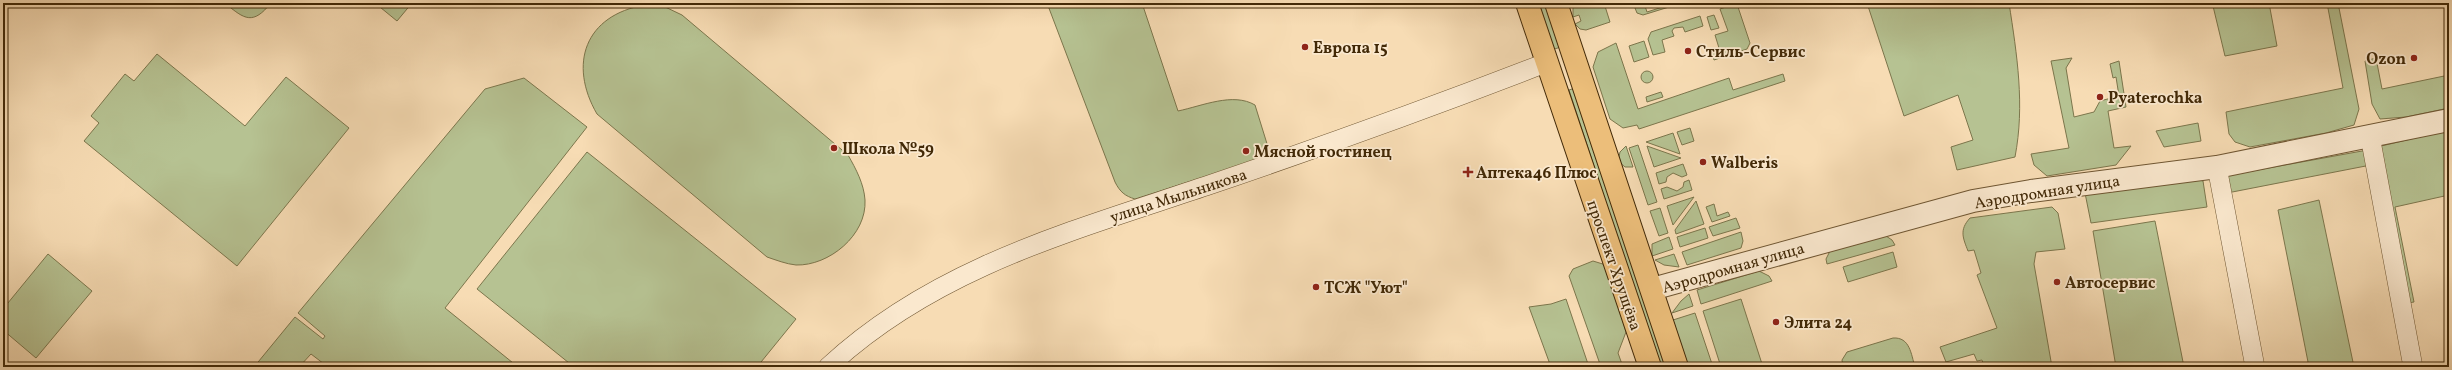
<svg xmlns="http://www.w3.org/2000/svg" width="2452" height="370" font-family="Vollkorn,serif">
  <style>
    .green { fill: #b6c292; stroke: #7c764c }
    .lines { fill: none; stroke-linecap: round; stroke-linejoin: round }
    .minor-casing { stroke: #6f5632; stroke-width: 20 }
    .tertiary-casing { stroke: #6f5632; stroke-width: 24 }
    .primary-casing { stroke: #422907; stroke-width: 24 }
    .minor { stroke: #fae8ce; stroke-width: 19 }
    .tertiary { stroke: #fae8ce; stroke-width: 22 }
    .primary { stroke: #ecbe7a; stroke-width: 22 }
    .poi-dot { fill: #8f2418; stroke: #fae8ce; stroke-width: 1.5 }
    .labels { text-anchor: middle; stroke-width: 3.5; stroke-linejoin: round; paint-order: stroke }
    .poi-label { font-size: 16px; font-weight: bold; fill: #422907; stroke: #fae8ce; text-anchor: start }
    .street-label { font-size: 16px; fill: #422907; stroke: #fae8ce }
  </style>
  <rect width="100%" height="100%" fill="#f7dcb4"/>
  <filter id="stains"><feTurbulence type="fractalNoise" baseFrequency=".005" numOctaves="4"/><feColorMatrix values="0 0 0 0 .2 0 0 0 0 .09 0 0 0 0 .02 0 0 0 .5 -.17"/></filter>
  <radialGradient id="worn" r=".72"><stop offset=".6" stop-color="#630" stop-opacity="0"/><stop offset="1" stop-color="#630" stop-opacity=".3"/></radialGradient>
  <!-- green -->
  <g class="green">
    <path d="M225,3H271C253,25 245,20 225,3Z"/>
    <path d="M375,3H412L397,21Z"/>
    <path d="M1047,3H1142L1178,111C1202,106 1233,92 1255,105L1268,147L1264,158L1135,199C1125,196 1120,192 1115,182Z"/>
    <path d="M1535,3H1547L1561,47L1551,50Z"/>
    <path d="M1573,3H1604L1610,22L1586,30L1580,29L1575,24L1581,21L1579,15L1573,17Z"/>
    <path d="M1633,3H1644L1647,12L1675,3H1682L1643,15L1637,13Z"/>
    <path d="M1867,3H2009C2017,55 2025,105 2015,157L1957,170L1951,147L1973,140L1958,95L1904,116Z"/>
    <path d="M2229,3H2269L2277,46L2225,56L2213,6Z"/>
    <path d="M2327,3H2338L2359,109L2354,125L2326,133L2250,147L2235,142L2229,134L2226,112L2343,88Z"/>
    <path d="M645,5H661L682,15L848,155C856,169 864,184 865,200C867,235 829,266 796,265C786,264 776,260 767,257L597,114C568,64 585,15 645,5Z"/>
    <path d="M1732,5L1738,7L1750,43L1747,49L1714,60L1711,51L1719,48L1715,35L1728,31L1720,9Z"/>
    <path d="M1714,15L1719,28L1711,30L1707,17Z"/>
    <path d="M1700,16L1703,26L1685,32L1683,27L1674,28L1672,31L1674,36L1662,40L1665,52L1653,55L1648,39L1651,32Z"/>
    <path d="M1644,41L1649,57L1634,62L1629,46Z"/>
    <path d="M1616,43L1638,109L1729,78L1733,90L1783,74L1785,81L1639,129L1637,125L1623,128L1610,119L1593,67L1598,52Z"/>
    <path d="M157,54L245,126L286,77L349,128L237,266L84,141L99,123L91,116L125,74L134,81Z"/>
    <path d="M2072,58L2066,68L2074,117L2094,112L2100,101L2119,96L2116,77L2113,78L2110,64L2119,61L2126,107L2108,111L2114,148L2131,146L2116,165L2047,176L2034,165L2031,154L2069,148L2051,61Z"/>
    <path d="M2376,58L2382,89L2449,75V108L2406,117L2380,119L2372,104L2365,61Z"/>
    <circle cx="1647" cy="77" r="6"/>
    <path d="M524,78L587,127L445,308L518,367H328L311,354L299,367H254L295,317L323,339L325,336L298,313L485,89Z"/>
    <path d="M1575,88L1668,367H1660L1569,90Z"/>
    <path d="M1661,92L1663,97L1647,102L1646,97Z"/>
    <path d="M2198,123L2201,141L2164,147L2156,131Z"/>
    <path d="M1690,128L1694,141L1682,145L1677,132Z"/>
    <path d="M2449,130V168L2446,169L2449,195L2395,207L2414,302L2407,303L2377,147Z"/>
    <path d="M1673,133L1680,154L1646,142Z"/>
    <path d="M1638,145L1657,202L1648,205L1629,148Z"/>
    <path d="M1626,146L1633,167H1625L1618,161L1620,152Z"/>
    <path d="M1647,146L1681,158L1654,167Z"/>
    <path d="M2373,149L2376,164L2222,194L2219,177Z"/>
    <path d="M587,152L796,319L757,367H574L477,289Z"/>
    <path d="M1683,164L1687,175L1682,177L1673,173L1667,177L1666,182L1659,184L1656,173Z"/>
    <path d="M2192,178L2203,181L2207,207L2091,223L2085,193Z"/>
    <path d="M1689,180L1692,190L1664,199L1661,189L1667,187L1677,191L1683,187L1684,182Z"/>
    <path d="M1694,197L1673,225L1667,206Z"/>
    <path d="M2319,200L2354,367H2309L2278,210Z"/>
    <path d="M1696,201L1704,224L1676,234L1675,230Z"/>
    <path d="M1714,204L1717,216L1728,212L1730,216L1712,222L1706,207Z"/>
    <path d="M2052,207L2058,213L2065,249L2036,252L2034,264L2052,367H1984L1982,360L1977,361L1974,354L1946,362L1940,347L1997,328L1977,275L1981,273L1974,250L1968,251C1963,238 1959,230 1970,218Z"/>
    <path d="M1660,208L1668,233L1659,236L1650,211Z"/>
    <path d="M1736,218L1740,228L1713,236L1709,227Z"/>
    <path d="M2155,221L2184,367H2116L2093,231Z"/>
    <path d="M1705,228L1708,238L1680,247L1677,237Z"/>
    <path d="M1741,232L1743,241L1741,248L1687,265L1682,252Z"/>
    <path d="M1883,234L1892,240L1895,245L1827,264L1826,259L1830,251Z"/>
    <path d="M1669,237L1673,249L1652,256V244Z"/>
    <path d="M1893,252L1897,267L1848,282L1843,267Z"/>
    <path d="M48,254L92,291L36,358L3,330V309Z"/>
    <path d="M1674,254L1679,267L1664,265L1655,260Z"/>
    <path d="M1593,261L1606,265L1626,332L1618,353L1623,367H1601L1569,276L1573,269Z"/>
    <path d="M1759,271L1769,276L1772,281L1701,304L1697,290Z"/>
    <path d="M1689,294L1693,306L1672,313L1681,301Z"/>
    <path d="M1566,299L1589,367H1551L1529,307L1551,304Z"/>
    <path d="M1741,299L1763,367H1721L1703,311Z"/>
    <path d="M1695,313L1713,367H1688L1673,320Z"/>
    <path d="M1893,338C1910,337 1911,354 1915,367H1843L1842,360L1847,352Z"/>
  </g>
  <g class="lines">
    <defs>
      <g id="minor">
        <path d="M2370,136L2413,367"/>
        <path d="M2217,167L2255,367"/>
        <path d="M828,367C934,268 1072,231 1206,186C1321,147 1435,106 1548,62"/>
      </g>
      <path id="tertiary" d="M1652,289L1973,201L2031,191L2217,167L2449,120"/>
      <g id="primary">
        <path d="M1527,3L1650,367"/>
        <path d="M1556,3L1677,367"/>
      </g>
    </defs>
    <!-- minor casing -->
    <use href="#minor" class="minor-casing"/>
    <!-- tertiary casing -->
    <use href="#tertiary" class="tertiary-casing"/>
    <!-- primary casing -->
    <use href="#primary" class="primary-casing"/>
    <!-- minor -->
    <use href="#minor" class="minor"/>
    <!-- tertiary -->
    <use href="#tertiary" class="tertiary"/>
    <!-- primary -->
    <use href="#primary" class="primary"/>
  </g>
  <!-- markers -->
  <g class="poi-dot">
    <circle cx="1305" cy="47" r="4"/>
    <circle cx="1688" cy="51" r="4"/>
    <circle cx="2414" cy="58" r="4"/>
    <circle cx="2100" cy="97" r="4"/>
    <circle cx="834" cy="148" r="4"/>
    <circle cx="1246" cy="151" r="4"/>
    <circle cx="1703" cy="162" r="4"/>
    <path d="M1466 166h4v4h4v4h-4v4h-4v-4h-4v-4h4z"/>
    <circle cx="2057" cy="282" r="4"/>
    <circle cx="1316" cy="287" r="4"/>
    <circle cx="1776" cy="322" r="4"/>
  </g>
  <g class="labels">
    <!-- poi labels -->
    <g class="poi-label">
      <text x="1313" y="53">Европа 15</text>
      <text x="1696" y="57">Стиль-Сервис</text>
      <text x="2406" y="64" text-anchor="end">Ozon</text>
      <text x="2108" y="103">Pyaterochka</text>
      <text x="842" y="154">Школа №59</text>
      <text x="1254" y="157">Мясной гостинец</text>
      <text x="1711" y="168">Walberis</text>
      <text x="1476" y="178">Аптека46 Плюс</text>
      <text x="2065" y="288">Автосервис</text>
      <text x="1324" y="293">ТСЖ "Уют"</text>
      <text x="1784" y="328">Элита 24</text>
    </g>
    <!-- street labels -->
    <g class="street-label">
      <text transform="translate(2047 191) rotate(-9)" y="6">Аэродромная улица</text>
      <text transform="translate(1178 195) rotate(-18)" y="6">улица Мыльникова</text>
      <text transform="translate(1615 265) rotate(71)" y="6">проспект Хрущёва</text>
      <text transform="translate(1733 267) rotate(-16)" y="6">Аэродромная улица</text>
    </g>
  </g>
  <!-- margin -->
  <rect width="2452" height="370" fill="none" stroke="#f7dcb4" stroke-width="16"/>
  <rect x="4" y="4" width="2444" height="362" fill="none" stroke="#422907" stroke-width="2"/>
  <rect x="8" y="8" width="2436" height="354" fill="none" stroke="#422907"/>
  <rect width="100%" height="100%" filter="url(#stains)"/>
  <rect width="100%" height="100%" fill="url(#worn)"/>
</svg>
